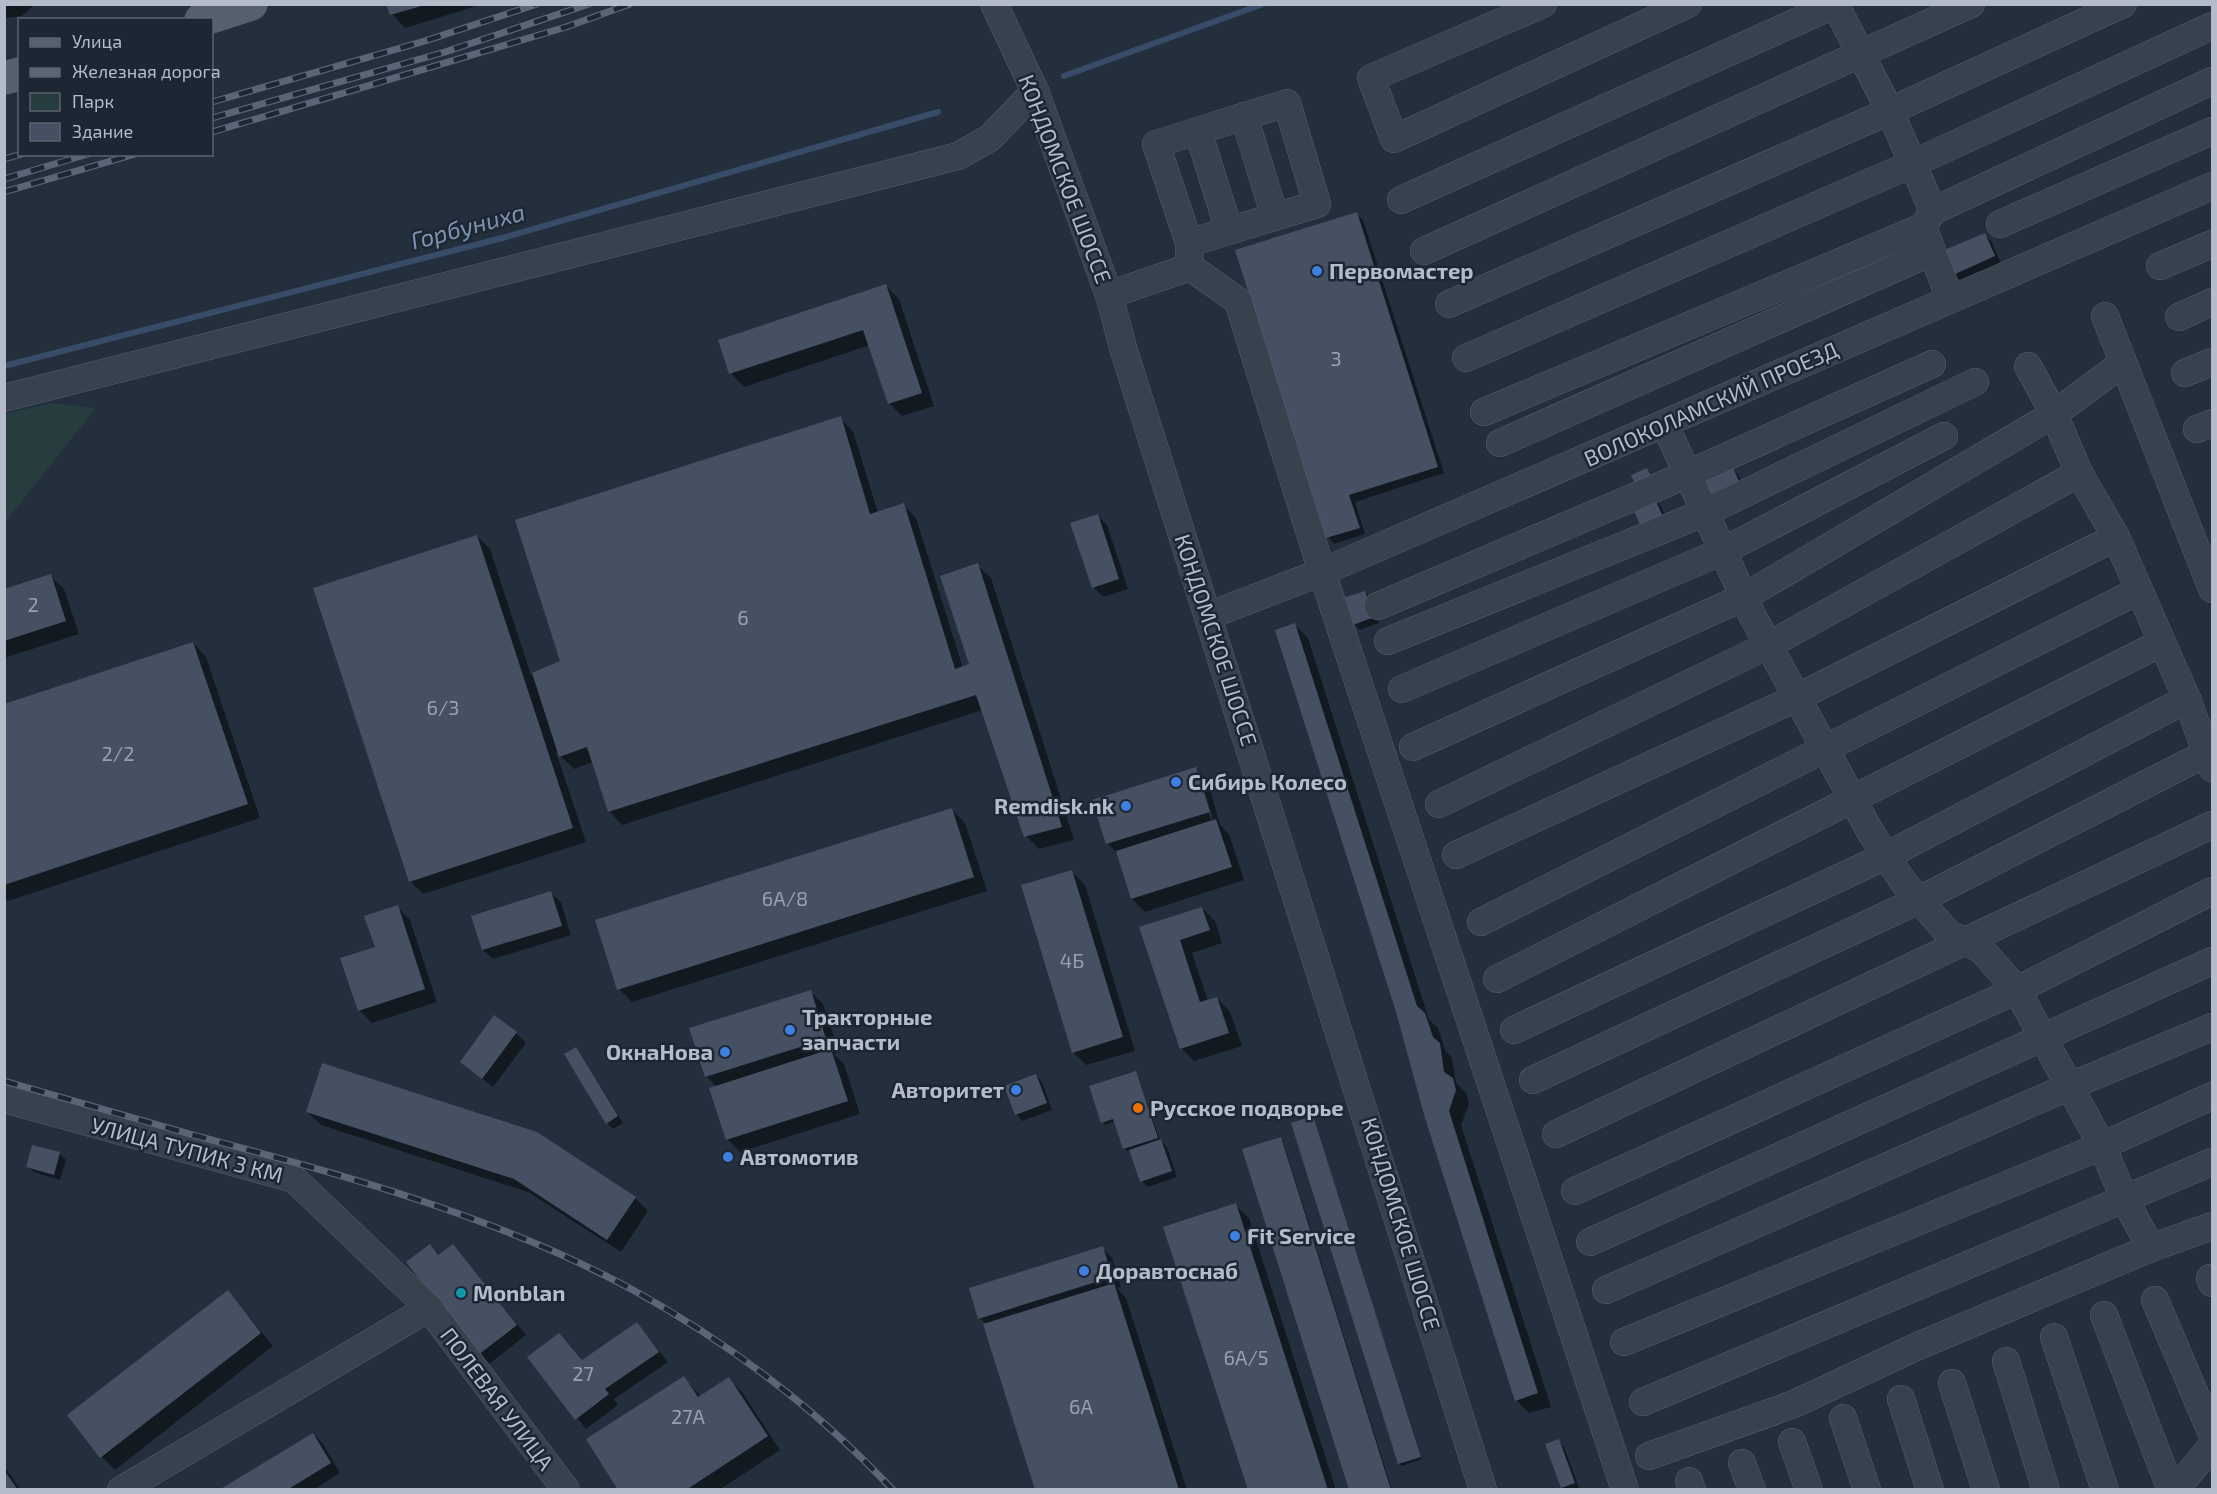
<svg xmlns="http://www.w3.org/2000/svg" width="2217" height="1494" font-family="'Exo 2',sans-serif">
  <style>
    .green { fill: #263c3f }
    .shadow { fill: #0007; fill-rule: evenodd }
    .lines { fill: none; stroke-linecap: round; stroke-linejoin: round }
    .stream { stroke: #394c67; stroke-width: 6 }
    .building { fill: #455162 }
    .minor-casing { stroke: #565f6c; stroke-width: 28 }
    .major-casing { stroke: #414a57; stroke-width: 34 }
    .minor { stroke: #38414e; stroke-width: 27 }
    .major { stroke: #56606e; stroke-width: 33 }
    .rail-casing { stroke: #5a6575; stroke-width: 7 }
    .rail { stroke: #1d2633; stroke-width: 4.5; stroke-dasharray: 14; stroke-linecap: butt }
    .shop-dot { fill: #3f7fe0; stroke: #1d2633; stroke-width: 2 }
    .food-dot { fill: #e8710a; stroke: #1d2633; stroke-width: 2 }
    .culture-dot { fill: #0f9aa8; stroke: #1d2633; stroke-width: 2 }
    .labels { text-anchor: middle; stroke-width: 5; stroke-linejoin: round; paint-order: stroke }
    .number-label { font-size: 20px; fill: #98a1af }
    .street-label { font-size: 22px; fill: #b4bcc9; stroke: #1d2633 }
    .poi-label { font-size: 22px; font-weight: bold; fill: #b4bcc9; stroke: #1d2633; text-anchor: start }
    .water-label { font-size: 24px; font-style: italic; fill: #7c92b1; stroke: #1d2633 }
  </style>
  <rect width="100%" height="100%" fill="#242f3e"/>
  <!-- green -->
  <path class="green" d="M52,403L96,408L5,522V414Z"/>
  <!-- shadow -->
  <g class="shadow">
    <path d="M4,4H35L22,16L4,18Z"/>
    <path d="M388,4H483L405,28L392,14Z"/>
    <path d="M1356,213L1363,220L1444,473L1355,502L1365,534L1334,544L1328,537Z"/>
    <path d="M1985,235L1991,241L2001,263L1960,280L1954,274Z"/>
    <path d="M886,286L899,299L934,406L902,416L889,403L870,345L744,387L731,373Z"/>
    <path d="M840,418L853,431L878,513L903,505L916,518L963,668L971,665L977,565L991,578L1074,840L1039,849L1026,836L983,710L622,825L609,811L593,762L574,769L556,752L586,842L423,894L410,881L477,536L490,549L531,675L562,662Z"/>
    <path d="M1731,467L1737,473L1747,492L1715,507Z"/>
    <path d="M1654,498L1660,505L1670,527L1650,536Z"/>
    <path d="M1097,515L1107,525L1128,589L1103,597L1093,587Z"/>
    <path d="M50,576L64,589L79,634L4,658V591Z"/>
    <path d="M1365,592L1371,599L1379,623L1360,630L1354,624Z"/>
    <path d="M1295,625L1308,638L1429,1020L1438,1028L1445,1050L1452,1058L1456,1083L1466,1093L1469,1104L1461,1125L1551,1407L1529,1413L1516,1400Z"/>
    <path d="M193,643L206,657L260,818L8,901L4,898V706Z"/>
    <path d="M1195,769L1208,782L1220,825L1229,834L1244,880L1145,912L1132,899L1118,854L1108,844L1094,801ZM1199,783H1202L1213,819L1211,820Z"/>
    <path d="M952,810L965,823L987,891L632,1002L619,989Z"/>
    <path d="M1072,872L1085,885L1135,1051L1086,1065L1073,1052Z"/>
    <path d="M551,893L561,902L571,935L493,959L483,950L473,917Z"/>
    <path d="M397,907L410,920L437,1002L372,1023L359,1010L376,948Z"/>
    <path d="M1202,908L1215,921L1222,943L1192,953L1208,1001L1217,998L1230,1012L1242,1046L1194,1061L1181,1048L1141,928Z"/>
    <path d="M810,991L823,1004L839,1052L834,1054L844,1064L860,1114L740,1152L727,1139L717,1087L706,1076Z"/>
    <path d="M516,1033L526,1043L493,1087L462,1062Z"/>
    <path d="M576,1048L623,1123L613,1129L607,1123Z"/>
    <path d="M1136,1073L1160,1140L1167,1147L1177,1177L1148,1187L1142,1181L1131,1150L1127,1151L1124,1148L1115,1121L1105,1125L1103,1122Z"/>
    <path d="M1036,1076L1042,1082L1052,1110L1022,1121L1016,1114Z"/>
    <path d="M307,1112L635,1198L648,1211L621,1252L528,1192L321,1125Z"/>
    <path d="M1313,1118L1422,1459L1402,1466L1399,1463Z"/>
    <path d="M1280,1138L1283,1141L1392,1490H1350Z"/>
    <path d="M59,1154L66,1160L60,1180L34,1172L27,1166Z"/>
    <path d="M1235,1205L1249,1218L1336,1490H1250Z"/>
    <path d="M430,1246L440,1255L453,1246L526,1335L489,1364L479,1354Z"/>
    <path d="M1102,1248L1112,1258L1121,1287L1117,1288L1126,1298L1187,1490H1037L987,1325L980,1318Z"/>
    <path d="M228,1292L273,1346L115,1470L102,1457Z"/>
    <path d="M637,1324L668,1362L614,1399L618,1405L586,1429L529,1357L569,1344L583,1361Z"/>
    <path d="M684,1378L701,1397L729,1379L742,1392L780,1450L719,1490H620Z"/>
    <path d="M313,1434L323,1444L340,1473L313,1490H222Z"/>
    <path d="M1558,1441L1564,1447L1580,1490L1563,1488L1547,1445Z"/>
    <path d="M4,1466L21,1490H4Z"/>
  </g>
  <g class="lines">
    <!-- stream -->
    <g class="stream">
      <path d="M1064,76L1263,4"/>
      <path d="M4,366L506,237L938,112"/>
    </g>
  </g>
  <!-- building -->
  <g class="building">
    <path d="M386,4H424L425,5L390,15Z"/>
    <path d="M1357,212L1438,467L1349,495L1360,528L1326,538L1235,250Z"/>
    <path d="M1985,233L1995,256L1953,275L1942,251Z"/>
    <path d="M886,284L922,393L888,404L863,330L729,374L718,340Z"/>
    <path d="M841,416L870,514L904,503L955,669L969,664L940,576L978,563L1062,827L1024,837L976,695L608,812L587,747L559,757L532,673L560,661L515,520Z"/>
    <path d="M1732,465L1741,486L1708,502L1698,481Z"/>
    <path d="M1647,468L1653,481L1637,489L1631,475Z"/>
    <path d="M1654,497L1665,521L1643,531L1632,507Z"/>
    <path d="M1098,514L1119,579L1092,588L1070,523Z"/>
    <path d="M477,535L573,828L409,882L313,588Z"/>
    <path d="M51,574L66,621L4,641V589Z"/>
    <path d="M1365,591L1374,617L1353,625L1343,598Z"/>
    <path d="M1295,623L1417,1006L1425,1013L1433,1037L1440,1043L1444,1072L1453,1078L1456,1090L1449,1111L1538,1393L1515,1401L1425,1118L1396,1012L1275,630Z"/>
    <path d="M193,642L248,804L4,885V704Z"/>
    <path d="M1196,767L1210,812L1106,844L1092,800Z"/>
    <path d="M952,808L974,877L617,990L595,920Z"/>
    <path d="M1216,819L1232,867L1131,899L1116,851Z"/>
    <path d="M1072,870L1123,1037L1072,1053L1021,885Z"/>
    <path d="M551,891L562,926L482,950L471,916Z"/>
    <path d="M398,905L425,989L358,1011L340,958L375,947L364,916Z"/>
    <path d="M1202,907L1210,930L1180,940L1200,1002L1217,997L1229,1033L1180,1049L1139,927Z"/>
    <path d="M811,990L826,1039L705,1077L689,1028Z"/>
    <path d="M494,1015L517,1032L482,1079L460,1062Z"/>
    <path d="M576,1047L618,1116L606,1124L564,1054Z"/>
    <path d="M831,1049L848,1101L726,1140L709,1088Z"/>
    <path d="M322,1063L537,1132L636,1197L607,1240L514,1179L306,1112Z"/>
    <path d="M1136,1071L1158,1138L1123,1149L1113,1119L1101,1123L1089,1086Z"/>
    <path d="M1036,1074L1047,1103L1015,1115L1004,1086Z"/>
    <path d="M1313,1116L1421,1457L1398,1464L1291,1123Z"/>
    <path d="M1281,1137L1391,1490H1349L1242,1149Z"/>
    <path d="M1161,1139L1172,1171L1140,1182L1129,1150Z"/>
    <path d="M32,1145L60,1152L54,1175L26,1167Z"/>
    <path d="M1236,1203L1328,1490H1248L1163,1227Z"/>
    <path d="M430,1244L438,1255L453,1244L517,1325L478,1355L406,1262Z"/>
    <path d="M1103,1246L1112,1277L978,1319L969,1288Z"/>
    <path d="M1114,1283L1179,1490H1035L983,1324Z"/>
    <path d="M228,1290L261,1333L100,1458L67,1415Z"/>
    <path d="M637,1322L659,1352L605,1389L609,1394L575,1420L527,1357L559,1333L582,1360Z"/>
    <path d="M684,1376L698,1397L729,1377L768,1436L686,1490H618L586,1439Z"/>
    <path d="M313,1433L331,1463L287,1490H219Z"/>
    <path d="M1559,1439L1575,1483L1561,1488L1545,1444Z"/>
    <path d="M4,1470L18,1490H4Z"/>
  </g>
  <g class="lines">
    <defs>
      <g id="minor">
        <path d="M994,4L1035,91L1109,295L1124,351L1483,1490"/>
        <path d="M1543,4L1371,78L1394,139L1688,4"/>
        <path d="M1835,4L1890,111L1933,211L1923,227L1950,299"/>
        <path d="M1244,116L1275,217"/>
        <path d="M1198,131L1229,230"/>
        <path d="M1401,200L1836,4"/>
        <path d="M1933,211L2212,81"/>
        <path d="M2000,224L2212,131"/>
        <path d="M1189,243L1317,204L1287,103L1156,144L1189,243L1190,267"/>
        <path d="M1424,251L1971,4"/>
        <path d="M2160,266L2212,244"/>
        <path d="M1190,267L1238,301L1322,572L1625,1490"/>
        <path d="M1109,295L1190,267"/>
        <path d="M1449,304L1890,111L2123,4"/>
        <path d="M2105,316L2212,589"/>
        <path d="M2179,317L2212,302"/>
        <path d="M1466,358L1912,164L2212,26"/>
        <path d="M2028,366L2054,414L2123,363"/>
        <path d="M2185,373L2212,362"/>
        <path d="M4,398L958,156L990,138L1035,91"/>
        <path d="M1484,412L1923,227"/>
        <path d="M1665,425L1752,615L1871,833L1904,883L1949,934L1981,949L2017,990L2102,1146L2125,1200L2151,1248L2212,1226"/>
        <path d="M2197,429L2212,423"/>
        <path d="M1500,443L1932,252"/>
        <path d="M1378,606L1688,474L1932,364"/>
        <path d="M1208,616L1322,572L2212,186"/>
        <path d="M1388,641L1706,512L1975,382"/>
        <path d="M1402,689L1723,551L1944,436"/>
        <path d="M1413,747L1744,597L2054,414L2079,473L2116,537L2187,699L2212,768"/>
        <path d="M1439,804L1769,645L2079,473"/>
        <path d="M1456,855L1798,697L2116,537"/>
        <path d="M1481,922L2138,591"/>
        <path d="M1497,979L2161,643"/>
        <path d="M1514,1030L1886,856L2187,699"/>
        <path d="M1533,1080L1919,900L2207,753"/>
        <path d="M4,1099L294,1179L429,1308L566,1490"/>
        <path d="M1556,1134L2212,825"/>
        <path d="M1575,1191L2017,990L2212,891"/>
        <path d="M1590,1242L2212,961"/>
        <path d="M2210,1278L2212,1283"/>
        <path d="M1606,1290L2070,1086L2212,1027"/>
        <path d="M2155,1300L2212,1434"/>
        <path d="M2104,1315L2171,1490"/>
        <path d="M2054,1337L2105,1490"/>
        <path d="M1624,1342L2102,1146L2212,1096"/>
        <path d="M2006,1361L2046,1490"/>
        <path d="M1952,1383L1986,1490"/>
        <path d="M1901,1399L1930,1490"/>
        <path d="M1643,1402L2212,1162"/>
        <path d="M1843,1418L1867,1490"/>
        <path d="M1792,1442L1809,1490"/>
        <path d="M1649,1456L1794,1404L1918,1346L2151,1248"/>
        <path d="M1742,1463L1752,1490"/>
        <path d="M1689,1481L1692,1490"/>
        <path d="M121,1490L429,1308"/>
        <path d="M2175,1490L2212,1446"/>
      </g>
      <g id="major">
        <path d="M201,20L251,4"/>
        <path d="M4,78L20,74"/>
      </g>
    </defs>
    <!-- minor casing -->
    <use href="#minor" class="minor-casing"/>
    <!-- major casing -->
    <use href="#major" class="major-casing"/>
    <!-- minor -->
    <use href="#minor" class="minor"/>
    <!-- major -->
    <use href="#major" class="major"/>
    <defs>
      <g id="rail">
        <path d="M212,102L425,41L537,4"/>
        <path d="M212,118L445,52L589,4"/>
        <path d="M212,132L566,27L630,4"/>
        <path d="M4,159L22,154"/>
        <path d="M4,179L88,154"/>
        <path d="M4,192L135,154"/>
        <path d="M4,1081C68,1099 132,1118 197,1136C346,1176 496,1216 633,1290C729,1343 818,1410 893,1490"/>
      </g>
    </defs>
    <!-- rail casing -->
    <use href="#rail" class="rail-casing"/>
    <!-- rail -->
    <use href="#rail" class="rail"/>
  </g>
  <!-- markers -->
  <g class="shop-dot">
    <circle cx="1317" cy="271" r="6"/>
    <circle cx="1176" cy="782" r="6"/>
    <circle cx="1126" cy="806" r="6"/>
    <circle cx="790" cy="1030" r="6"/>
    <circle cx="725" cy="1052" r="6"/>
    <circle cx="1016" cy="1090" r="6"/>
    <circle cx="728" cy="1157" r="6"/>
    <circle cx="1235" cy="1236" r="6"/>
    <circle cx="1084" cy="1271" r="6"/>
  </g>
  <circle class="food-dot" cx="1138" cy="1108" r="6"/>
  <circle class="culture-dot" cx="461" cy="1293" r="6"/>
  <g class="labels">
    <!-- number labels -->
    <g class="number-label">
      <text x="1336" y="366">3</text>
      <text x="33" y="612">2</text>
      <text x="743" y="625">6</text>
      <text x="443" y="715">6/3</text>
      <text x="118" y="761">2/2</text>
      <text x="785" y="906">6А/8</text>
      <text x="1072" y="968">4Б</text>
      <text x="1246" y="1365">6А/5</text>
      <text x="583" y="1381">27</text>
      <text x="1081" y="1414">6А</text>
      <text x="688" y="1424">27А</text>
    </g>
    <!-- street labels -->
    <g class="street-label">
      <text transform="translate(1065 179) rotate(69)" y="8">КОНДОМСКОЕ ШОССЕ</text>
      <text transform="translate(1711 404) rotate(-24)" y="8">ВОЛОКОЛАМСКИЙ ПРОЕЗД</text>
      <text transform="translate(1216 640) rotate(72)" y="8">КОНДОМСКОЕ ШОССЕ</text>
      <text transform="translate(187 1150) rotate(15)" y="8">УЛИЦА ТУПИК 3 КМ</text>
      <text transform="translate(1401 1224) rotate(73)" y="8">КОНДОМСКОЕ ШОССЕ</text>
      <text transform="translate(497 1399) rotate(53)" y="8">ПОЛЕВАЯ УЛИЦА</text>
    </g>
    <!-- poi labels -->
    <g class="poi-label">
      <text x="1329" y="279">Первомастер</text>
      <text x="1188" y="790">Сибирь Колесо</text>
      <text x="1114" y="814" text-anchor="end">Remdisk.nk</text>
      <text x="802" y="1025">Тракторные<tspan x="802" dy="25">запчасти</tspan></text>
      <text x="713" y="1060" text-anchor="end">ОкнаНова</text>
      <text x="1004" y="1098" text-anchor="end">Авторитет</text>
      <text x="1150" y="1116">Русское подворье</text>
      <text x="740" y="1165">Автомотив</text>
      <text x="1247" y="1244">Fit Service</text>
      <text x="1096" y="1279">Доравтоснаб</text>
      <text x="473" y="1301">Monblan</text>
    </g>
    <!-- water labels -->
    <g class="water-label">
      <text transform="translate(468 227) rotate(-15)" y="8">Горбуниха</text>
    </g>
  </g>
  <!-- border -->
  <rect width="2217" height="1494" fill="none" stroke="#b4bcc9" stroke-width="12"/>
  <!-- legend -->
  <rect x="18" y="18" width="195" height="138" fill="#1d2633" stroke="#59626f" stroke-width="1.5"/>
  <rect x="30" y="38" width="30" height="9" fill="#56606e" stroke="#59626f" stroke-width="1.5"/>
  <text x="72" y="48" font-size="18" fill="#b4bcc9">Улица</text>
  <rect x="30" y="68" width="30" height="9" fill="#5a6575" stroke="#59626f" stroke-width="1.5"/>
  <text x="72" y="78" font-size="18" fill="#b4bcc9">Железная дорога</text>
  <rect x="30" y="93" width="30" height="18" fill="#263c3f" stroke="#59626f" stroke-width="1.5"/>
  <text x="72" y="108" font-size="18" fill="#b4bcc9">Парк</text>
  <rect x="30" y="123" width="30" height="18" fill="#455162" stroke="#59626f" stroke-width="1.5"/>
  <text x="72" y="138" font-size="18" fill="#b4bcc9">Здание</text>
</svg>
